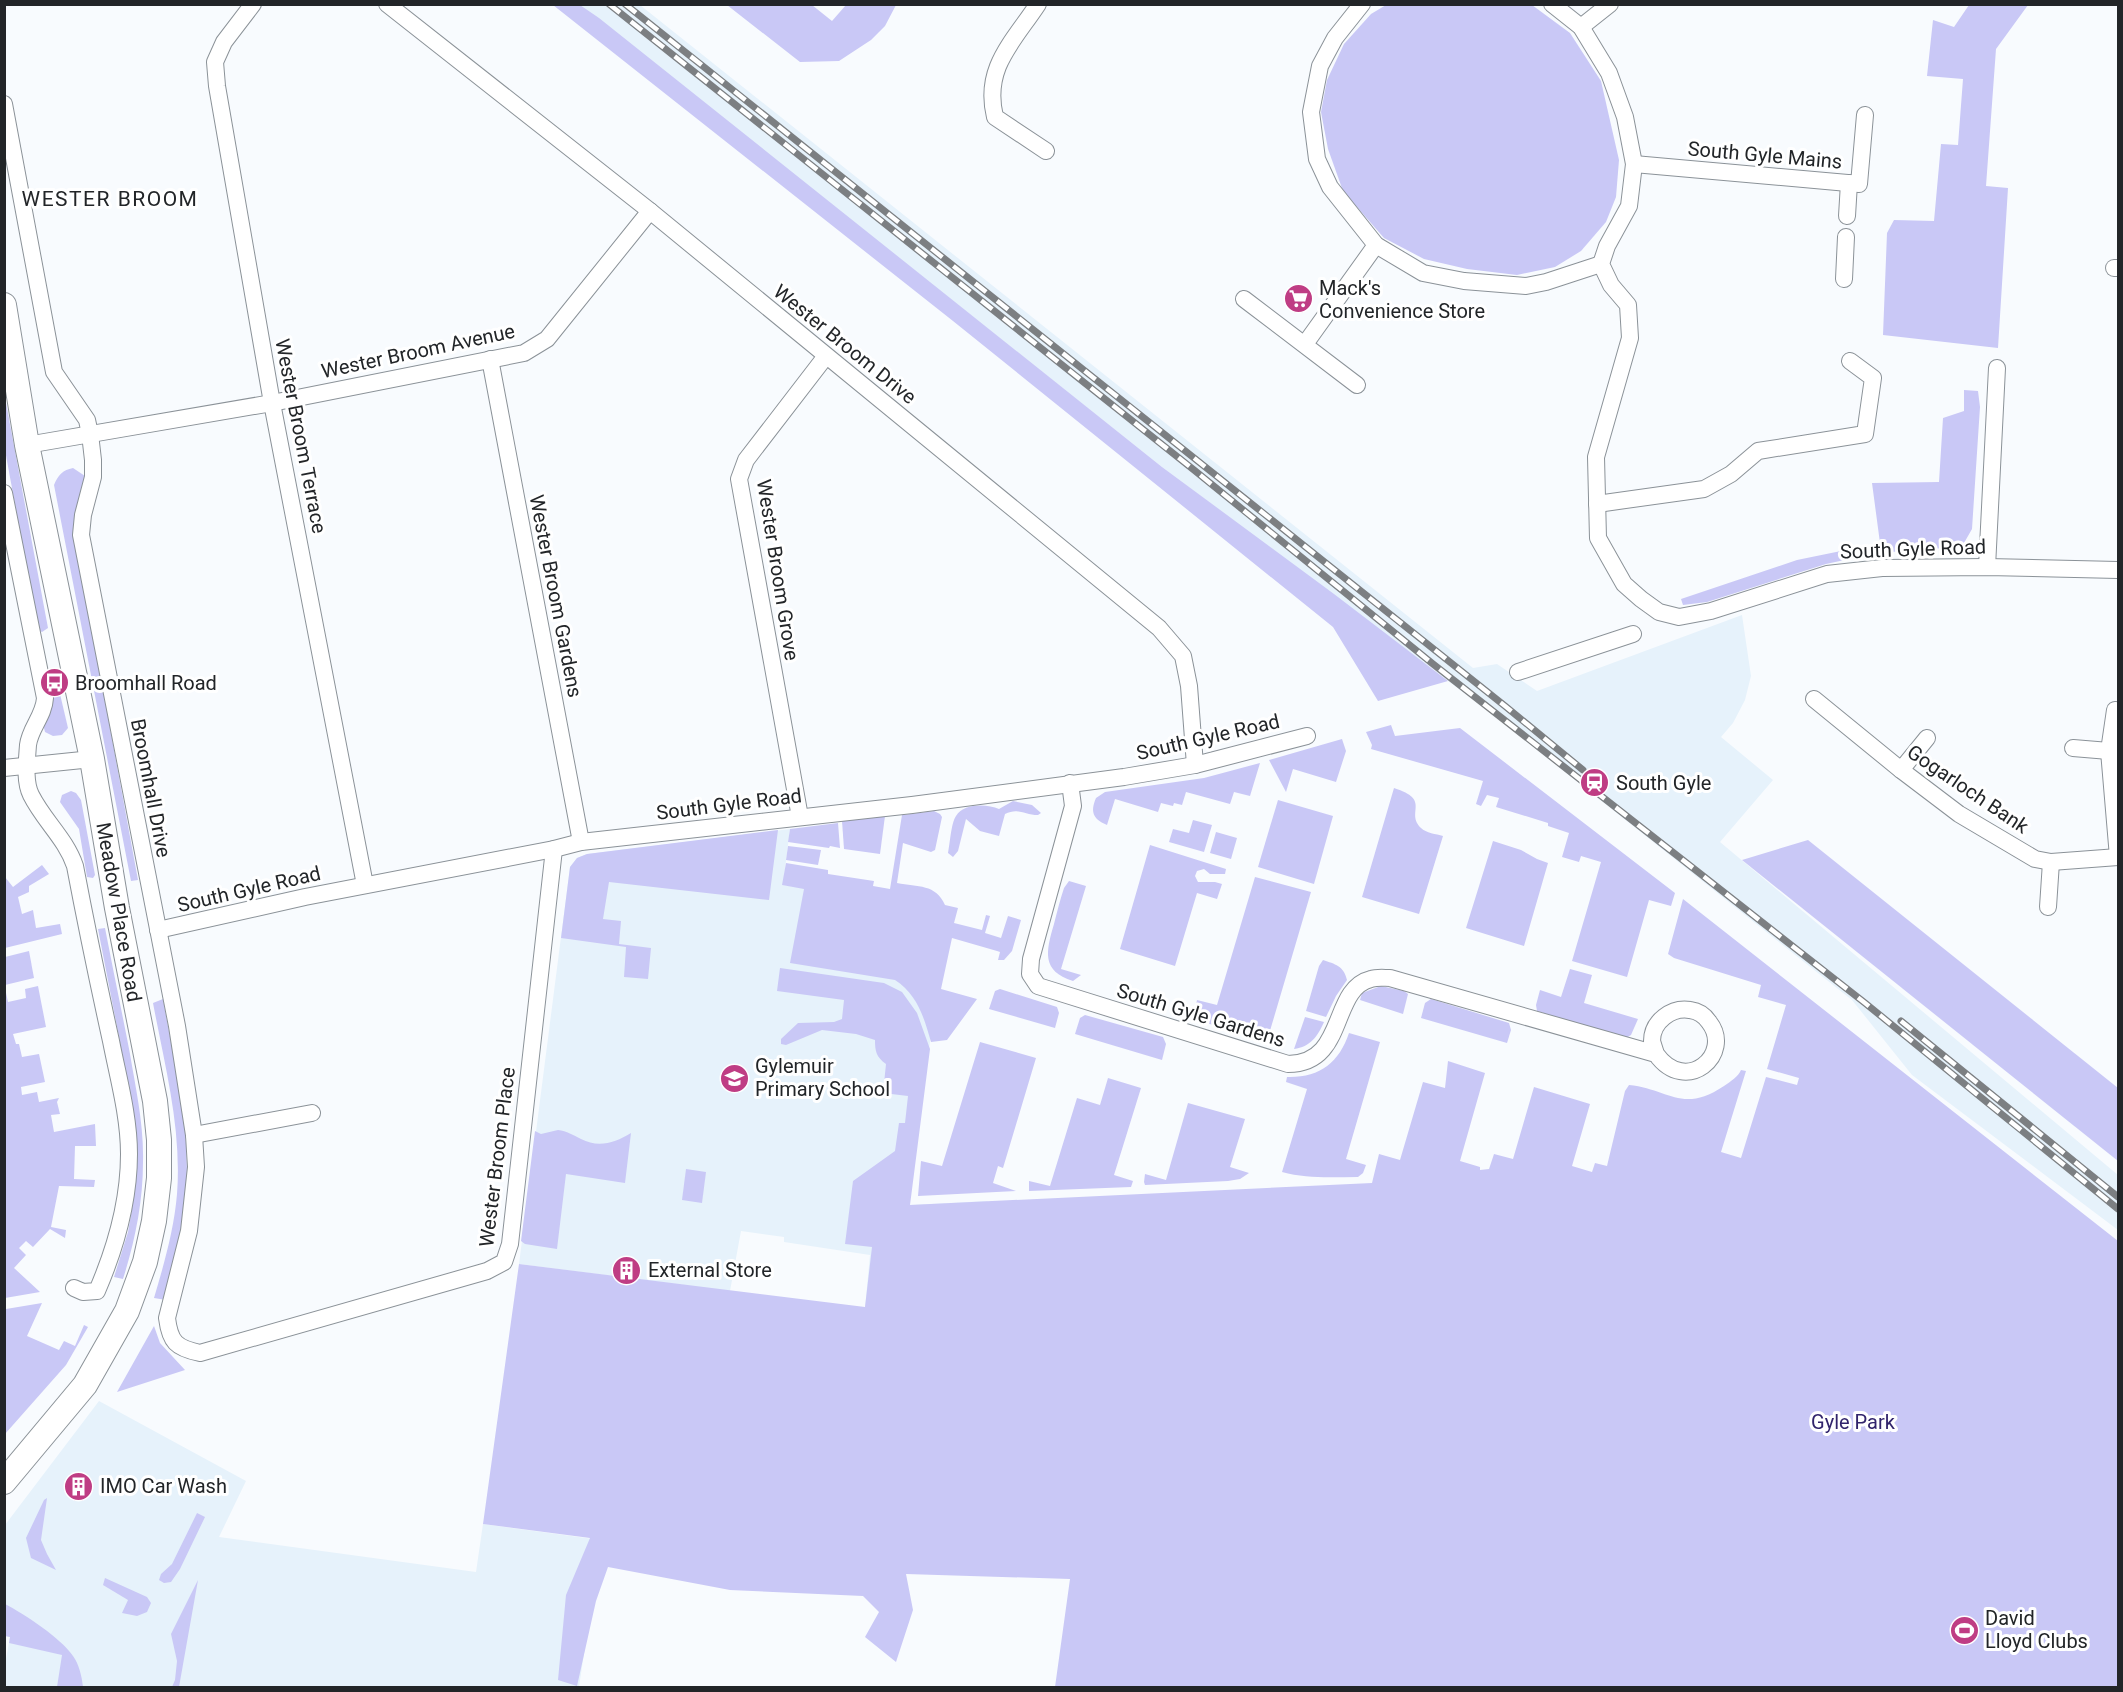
<svg xmlns="http://www.w3.org/2000/svg" width="2123" height="1692" font-family="Roboto,sans-serif">
  <style>
    .built { fill: #e6f2fb }
    .green { fill: #c9c8f6 }
    .lines { fill: none; stroke-linecap: round; stroke-linejoin: round }
    .street-casing { stroke: #8b9298; stroke-width: 18 }
    .secondary-casing { stroke: #8b9298; stroke-width: 26 }
    .street { stroke: #fff; stroke-width: 16 }
    .secondary { stroke: #fff; stroke-width: 24 }
    .rail-casing { stroke: #7c7f82; stroke-width: 7 }
    .rail { stroke: #fff; stroke-width: 4.5; stroke-dasharray: 14; stroke-linecap: butt }
    .labels { text-anchor: middle; stroke-width: 6; stroke-linejoin: round; paint-order: stroke }
    .street-label { font-size: 20px; fill: #222528; stroke: #fff }
    .poi-label { font-size: 20px; fill: #222528; stroke: #fff; text-anchor: start }
    .park-label { font-size: 20px; fill: #31246c; stroke: #fff }
    .neighbourhood-label { font-size: 21px; letter-spacing: 1.5px; fill: #222528; stroke: #fff }
  </style>
  <rect width="100%" height="100%" fill="#f8fbfe"/>
  <!-- built -->
  <g class="built">
    <path d="M580,5H640L1473,668L1497,664L1537,691L1742,615L1751,676L1745,700L1733,723L1721,737L1773,780L1720,842L2118,1175V1230L1912,1075L1852,1000L1823,977L1491,713L1162,467Z"/>
    <path d="M790,829L783,885L947,910L909,1205L988,1201L865,1308L870,1255L784,1242V1237L741,1231L730,1291L519,1264L570,867L577,858L587,854Z"/>
    <path d="M99,1401L246,1481L219,1537L476,1572L483,1524L601,1540L579,1687L5,1688L4,1670L10,1637L4,1636L5,1525Z"/>
  </g>
  <!-- green -->
  <g class="green">
    <path d="M553,5H580L599,18L1162,467L1334,594L1448,681L1378,701L1333,627L953,321Z"/>
    <path d="M727,5H812L832,21L846,5H896L885,26L871,40L839,61L800,62Z"/>
    <path d="M1386,5H1532L1570,33L1601,81L1619,160L1616,197L1606,222L1581,251L1555,267L1517,275L1467,269L1424,259L1384,238L1343,191L1328,149L1321,112L1327,80L1344,44L1371,14Z"/>
    <path d="M1969,5H2028L1996,49L1986,186L2008,188L1998,348L1883,335L1887,233L1894,220L1934,221L1941,144L1958,145L1963,79L1927,76L1933,20L1954,27Z"/>
    <path d="M1964,390L1978,391L1980,407L1972,529L1964,543L1945,548L1877,553L1826,564L1707,602L1683,605L1681,599L1797,560L1880,543L1872,483L1939,482L1943,418L1964,411Z"/>
    <path d="M4,392L48,628L42,632L38,630L5,450Z"/>
    <path d="M73,468L85,476L76,543L138,880L131,881L54,485C58,475 63,470 73,468Z"/>
    <path d="M60,694L68,728L62,735L53,736L45,732L43,724L50,695Z"/>
    <path d="M1391,725L1395,736L1460,728L1675,893L1671,906L1649,900L1627,977L1572,961L1601,862L1581,856L1579,862L1562,857L1569,833L1548,826V823L1496,807L1499,798L1487,795L1481,806L1476,804L1483,781L1371,749L1372,745L1366,732Z"/>
    <path d="M1342,739L1346,751L1336,782L1293,769L1286,792L1269,760Z"/>
    <path d="M1260,763L1250,796L1234,792L1230,804L1186,792L1182,805L1174,803L1173,806L1161,803L1158,812L1115,799L1107,825C1093,819 1090,812 1096,798L1105,792L1204,778Z"/>
    <path d="M1394,788C1432,800 1405,812 1421,828C1426,833 1436,834 1443,836L1419,914L1362,897Z"/>
    <path d="M71,791L76,793L81,800L95,875L93,878L87,877L79,829L60,802L62,795Z"/>
    <path d="M1278,800L1333,816L1314,884L1258,867Z"/>
    <path d="M1013,801L1032,805L1041,813L1038,815C1025,815 1018,807 1005,814L999,836L980,831L966,819L958,851L953,857L948,853C950,844 951,823 956,816C964,803 987,804 999,809Z"/>
    <path d="M934,811L940,814L942,817L935,850L931,852L903,843L897,883C918,887 936,884 945,905L958,908L954,923L982,930L986,915L990,916L985,933L1001,938L1008,916L1021,920L1012,951L1004,960H998L1000,952L997,951L952,938L941,989L977,999L947,1040L931,1042C924,1018 918,995 895,980L790,963L804,889L782,885L786,863L828,870V874L874,881L873,886L890,889L902,815Z"/>
    <path d="M885,816L880,854L844,849L842,821Z"/>
    <path d="M1193,820L1212,825L1204,852L1169,842L1173,829L1189,833Z"/>
    <path d="M838,823L840,848L830,846L829,848L788,842L790,829Z"/>
    <path d="M778,830L769,900L609,882L603,919L621,921L619,944L651,948L648,979L624,977L626,947L561,938L570,867L577,858L587,854Z"/>
    <path d="M1216,832L1237,838L1231,859L1210,853Z"/>
    <path d="M1808,840L2118,1088V1161L1742,860Z"/>
    <path d="M1493,841L1521,850L1537,859L1548,863L1524,946L1466,928Z"/>
    <path d="M1150,845L1226,869L1225,874H1210L1204,869L1197,871L1195,876L1198,882H1215L1222,884L1217,899L1197,893L1175,966L1120,949Z"/>
    <path d="M788,846L821,850L818,865L786,860Z"/>
    <path d="M42,865L49,874L29,886V892L18,897L22,914L33,910L36,928L60,924L62,934L5,948V877L13,887Z"/>
    <path d="M1255,877L1311,892L1267,1041L1193,1019L1197,1000L1217,1005Z"/>
    <path d="M1069,881L1086,886L1061,969L1081,975L1073,981C1041,971 1046,951 1054,924C1057,912 1060,900 1064,888Z"/>
    <path d="M1683,899L2118,1241V1687H1055L1070,1579L906,1574L913,1610L896,1662L865,1637L879,1612L863,1596L730,1590L608,1567L596,1601L577,1686L558,1680L566,1595L590,1538L483,1524L519,1264L865,1307L872,1247L845,1244L853,1181L895,1151L899,1123H905L908,1096L883,1093L886,1064C876,1057 875,1051 875,1040L856,1034L822,1030L786,1045L781,1044V1039L798,1023L834,1022L842,1019L844,1000L777,991L780,968L884,983L902,992L917,1013L930,1049L910,1205L1372,1183L1379,1154L1400,1160L1423,1082L1445,1088L1448,1061L1485,1073L1460,1161L1480,1167V1170L1489,1169L1494,1154L1513,1159L1534,1087L1590,1104L1572,1166L1592,1172L1595,1163L1607,1166L1625,1091L1629,1085C1669,1089 1682,1114 1724,1086C1731,1081 1738,1077 1741,1070L1746,1071L1721,1152L1741,1158L1766,1077L1797,1085L1799,1078L1767,1069L1786,1005L1758,997L1761,985L1674,958L1668,954Z"/>
    <path d="M105,928C113,970 122,1012 130,1054C136,1090 144,1125 143,1162C143,1202 135,1241 123,1279L114,1277L128,1232L133,1203L134,1126L125,1068L98,929Z"/>
    <path d="M29,951L34,978L5,985V957Z"/>
    <path d="M1323,960C1335,964 1344,966 1347,980L1336,996L1326,1017L1306,1011L1319,966Z"/>
    <path d="M1570,969L1592,975L1584,1003L1638,1019L1631,1035L1626,1038L1537,1011L1536,1005L1540,990L1561,997Z"/>
    <path d="M38,986L46,1027L13,1034L16,1044H19L22,1057L39,1054L45,1082L21,1087L22,1095L37,1092L39,1102L59,1098L57,1102L60,1114L51,1115L54,1132L95,1124L96,1146H75L74,1179L95,1180L94,1187L59,1186L51,1227L66,1230L65,1238L50,1229L33,1247L26,1241L19,1248L26,1255L14,1268L40,1292L5,1298V988L8,1002L26,998L25,989Z"/>
    <path d="M1381,986L1404,991L1408,994L1403,1014L1360,1000L1362,993Z"/>
    <path d="M1000,989L1057,1007L1059,1013L1055,1028L989,1009L995,991Z"/>
    <path d="M163,999C174,1062 191,1127 186,1191C183,1228 174,1264 166,1300L154,1298C164,1264 174,1230 177,1194C182,1129 165,1067 153,1003Z"/>
    <path d="M1431,999L1509,1023L1511,1030L1507,1043L1421,1018L1425,1003Z"/>
    <path d="M1085,1015L1163,1037L1166,1044L1162,1060L1075,1034L1080,1018Z"/>
    <path d="M1305,1017L1324,1022C1318,1036 1310,1047 1294,1049Z"/>
    <path d="M1349,1033L1380,1042L1346,1159L1366,1165L1363,1173L1358,1177C1332,1177 1307,1179 1282,1172L1307,1089L1286,1082L1287,1077C1319,1078 1339,1063 1349,1033Z"/>
    <path d="M980,1042L1036,1058L1003,1168L998,1166L993,1183L1016,1191L918,1196L921,1161L942,1166Z"/>
    <path d="M1108,1078L1141,1088L1114,1175L1133,1181L1131,1187L1029,1191V1181L1050,1186L1077,1098L1100,1105Z"/>
    <path d="M1188,1103L1245,1119L1230,1167L1249,1173L1240,1179L1228,1181L1145,1185L1144,1182L1145,1174L1166,1180Z"/>
    <path d="M558,1130C567,1131 573,1135 581,1139C598,1148 615,1143 631,1133L625,1183L566,1174L557,1249L525,1244L521,1241L535,1131L541,1134Z"/>
    <path d="M686,1169L706,1172L702,1203L682,1200Z"/>
    <path d="M42,1303L27,1336L59,1350L64,1341L75,1346L84,1325L88,1327L66,1365L5,1434V1304L6,1309Z"/>
    <path d="M154,1326L160,1343L185,1370L117,1392Z"/>
    <path d="M47,1498L41,1540L47,1554L56,1570L31,1558L26,1538L44,1500Z"/>
    <path d="M197,1513L205,1517L180,1569L171,1582L164,1583L159,1580L161,1574L172,1564Z"/>
    <path d="M105,1578L147,1597L151,1603L147,1612L137,1616L122,1613L128,1600L103,1585Z"/>
    <path d="M198,1580L179,1687H172L175,1680L177,1661L171,1634Z"/>
    <path d="M5,1604C24,1614 61,1638 73,1656C79,1664 82,1677 83,1687H57L62,1655L9,1643L10,1637L5,1636Z"/>
  </g>
  <g class="lines">
    <defs>
      <g id="street">
        <path d="M253,4L224,42L215,62L217,86L272,403L365,885"/>
        <path d="M387,4L650,211L1159,628L1183,656L1189,686L1195,765"/>
        <path d="M1038,4C1013,42 983,68 995,117L1046,151"/>
        <path d="M1362,4L1335,38L1320,66L1311,112L1317,159L1330,187L1376,245L1423,273L1464,281L1526,286L1546,282L1601,264"/>
        <path d="M1552,4L1581,27L1609,73L1625,117L1634,164L1629,206L1607,246L1601,264L1611,285L1628,305L1630,338L1596,457L1598,538L1624,584L1641,599L1659,612L1679,617L1711,611L1827,574L1882,568L1987,567L2118,570"/>
        <path d="M1581,27L1610,4"/>
        <path d="M4,104L54,372L87,420L90,434L93,460V477L83,515L81,535L177,1026L194,1135L196,1167L189,1231L167,1318C170,1342 176,1348 200,1353L487,1271L504,1262L510,1244L554,849"/>
        <path d="M1634,164L1859,184L1865,115"/>
        <path d="M1847,216L1849,183"/>
        <path d="M2114,268H2118"/>
        <path d="M1844,279L1846,237"/>
        <path d="M1244,299L1357,385"/>
        <path d="M1305,344L1376,245"/>
        <path d="M490,359L581,842"/>
        <path d="M27,445L272,403L524,353L547,339L650,211"/>
        <path d="M4,493L45,698C44,716 30,728 28,745C27,760 24,781 31,795C44,821 66,839 75,866C86,924 98,982 111,1041C118,1077 129,1116 129,1154C129,1201 116,1247 97,1291L83,1292L74,1288"/>
        <path d="M1597,504L1704,489L1731,474L1758,451L1865,434L1873,378L1850,361"/>
        <path d="M1987,567L1997,368"/>
        <path d="M1518,672L1633,634"/>
        <path d="M1814,699L1901,770L1959,814L2035,859L2051,862L2118,857"/>
        <path d="M2115,710L2109,751L2118,857"/>
        <path d="M2073,748L2109,751"/>
        <path d="M4,768L92,759"/>
        <path d="M1901,770L1927,738"/>
        <path d="M1070,783L1073,806L1031,959L1030,974L1038,986L1288,1064C1347,1064 1330,989 1371,979C1377,977 1384,978 1390,978L1656,1054C1686,1096 1734,1054 1709,1022C1705,1016 1698,1011 1690,1010C1672,1007 1652,1021 1652,1041C1653,1045 1655,1050 1656,1054"/>
        <path d="M800,817L739,479L746,460L826,356"/>
        <path d="M2048,907L2051,862"/>
        <path d="M158,930L305,897L554,849L581,842L912,805L1124,777L1195,765L1307,736"/>
        <path d="M194,1135L312,1113"/>
      </g>
      <path id="secondary" d="M4,305L27,445L92,759L117,908L155,1101L159,1140V1178L154,1221L145,1262L127,1311L85,1385L4,1482"/>
    </defs>
    <!-- street casing -->
    <use href="#street" class="street-casing"/>
    <!-- secondary casing -->
    <use href="#secondary" class="secondary-casing"/>
    <!-- street -->
    <use href="#street" class="street"/>
    <!-- secondary -->
    <use href="#secondary" class="secondary"/>
    <defs>
      <g id="rail">
        <path d="M609,4L1194,470L1433,664L1865,1003L2118,1209"/>
        <path d="M625,4L1505,706L1583,770"/>
        <path d="M1901,1021L2118,1197"/>
      </g>
    </defs>
    <!-- rail casing -->
    <use href="#rail" class="rail-casing"/>
    <!-- rail -->
    <use href="#rail" class="rail"/>
  </g>
  <!-- icons -->
  <defs>
    <symbol id="supermarket-disc" viewBox="-11 -11 22 22"><circle r="9.5" fill="#bf3d84" stroke="#fff"/><path d="M-6-5.5h2.5l.6 2H6L4.5 2H-2.5L-4.4-4H-6ZM-1.5 3.2a1.3 1.3 0 1 0 .1 0ZM3 3.2a1.3 1.3 0 1 0 .1 0Z" fill="#fff"/></symbol>
    <symbol id="bus-disc" viewBox="-11 -11 22 22"><circle r="9.5" fill="#bf3d84" stroke="#fff"/><path d="M-5-6H5V4H4V6H2V4H-2V6H-4V4H-5ZM-3.5-4V0h7V-4ZM-3.5 1.2v1.5H-2V1.2ZM2 1.2v1.5H3.5V1.2Z" fill="#fff"/></symbol>
    <symbol id="station-disc" viewBox="-11 -11 22 22"><circle r="9.5" fill="#bf3d84" stroke="#fff"/><path d="M-3-6H3Q5-6 5-4V2Q5 4 3 4L4.5 6H3L1.5 4h-3L-3 6H-4.5L-3 4Q-5 4-5 2V-4Q-5-6-3-6ZM-3.5-4v3h7v-3ZM-3.5 1v1.5H-2V1ZM2 1v1.5H3.5V1Z" fill="#fff"/></symbol>
    <symbol id="school-disc" viewBox="-11 -11 22 22"><circle r="9.5" fill="#bf3d84" stroke="#fff"/><path d="M0-5L7-2L0 1L-7-2ZM-4 1L0 2.5L4 1V4Q0 6-4 4Z" fill="#fff"/></symbol>
    <symbol id="building-disc" viewBox="-11 -11 22 22"><circle r="9.5" fill="#bf3d84" stroke="#fff"/><path d="M-4-6H4V6H1V3H-1V6H-4ZM-2.5-4.3h1.7v1.8h-1.7ZM.8-4.3h1.7v1.8H.8ZM-2.5-1h1.7V.8h-1.7ZM.8-1h1.7V.8H.8Z" fill="#fff"/></symbol>
    <symbol id="stadium-disc" viewBox="-11 -11 22 22"><circle r="9.5" fill="#bf3d84" stroke="#fff"/><path d="M0-5a6.5 5 0 1 0 0 10a6.5 5 0 1 0 0-10ZM-3.5-1.8h7v3.6h-7Z" fill="#fff"/></symbol>
  </defs>
  <g fill-rule="evenodd">
    <use href="#supermarket-disc" x="1282" y="282" width="33" height="33"/>
    <use href="#bus-disc" x="38" y="666" width="33" height="33"/>
    <use href="#station-disc" x="1578" y="766" width="33" height="33"/>
    <use href="#school-disc" x="718" y="1062" width="33" height="33"/>
    <use href="#building-disc" x="610" y="1254" width="33" height="33"/>
    <use href="#building-disc" x="62" y="1470" width="33" height="33"/>
    <use href="#stadium-disc" x="1948" y="1614" width="33" height="33"/>
  </g>
  <g class="labels">
    <!-- street labels -->
    <g class="street-label">
      <text transform="translate(1765 155) rotate(5)" y="7">South Gyle Mains</text>
      <text transform="translate(845 344) rotate(39)" y="7">Wester Broom Drive</text>
      <text transform="translate(418 351) rotate(-12)" y="7">Wester Broom Avenue</text>
      <text transform="translate(301 436) rotate(79)" y="7">Wester Broom Terrace</text>
      <text transform="translate(1913 549) rotate(-2)" y="7">South Gyle Road</text>
      <text transform="translate(778 570) rotate(81)" y="7">Wester Broom Grove</text>
      <text transform="translate(556 596) rotate(79)" y="7">Wester Broom Gardens</text>
      <text transform="translate(1208 737) rotate(-13)" y="7">South Gyle Road</text>
      <text transform="translate(151 788) rotate(79)" y="7">Broomhall Drive</text>
      <text transform="translate(1968 789) rotate(34)" y="7">Gogarloch Bank</text>
      <text transform="translate(729 804) rotate(-7)" y="7">South Gyle Road</text>
      <text transform="translate(249 889) rotate(-13)" y="7">South Gyle Road</text>
      <text transform="translate(119 912) rotate(80)" y="7">Meadow Place Road</text>
      <text transform="translate(1201 1015) rotate(17)" y="7">South Gyle Gardens</text>
      <text transform="translate(497 1157) rotate(-83)" y="7">Wester Broom Place</text>
    </g>
    <!-- poi labels -->
    <g class="poi-label">
      <text x="1319" y="295">Mack's<tspan x="1319" dy="23">Convenience Store</tspan></text>
      <text x="75" y="690">Broomhall Road</text>
      <text x="1616" y="790">South Gyle</text>
      <text x="755" y="1073">Gylemuir<tspan x="755" dy="23">Primary School</tspan></text>
      <text x="648" y="1277">External Store</text>
      <text x="100" y="1493">IMO Car Wash</text>
      <text x="1985" y="1625">David<tspan x="1985" dy="23">Lloyd Clubs</tspan></text>
    </g>
    <!-- park labels -->
    <g class="park-label">
      <text x="1853" y="1429">Gyle Park</text>
    </g>
    <!-- neighbourhood labels -->
    <g class="neighbourhood-label">
      <text x="110" y="206">WESTER BROOM</text>
    </g>
  </g>
  <!-- border -->
  <rect width="2123" height="1692" fill="none" stroke="#222528" stroke-width="12"/>
</svg>
